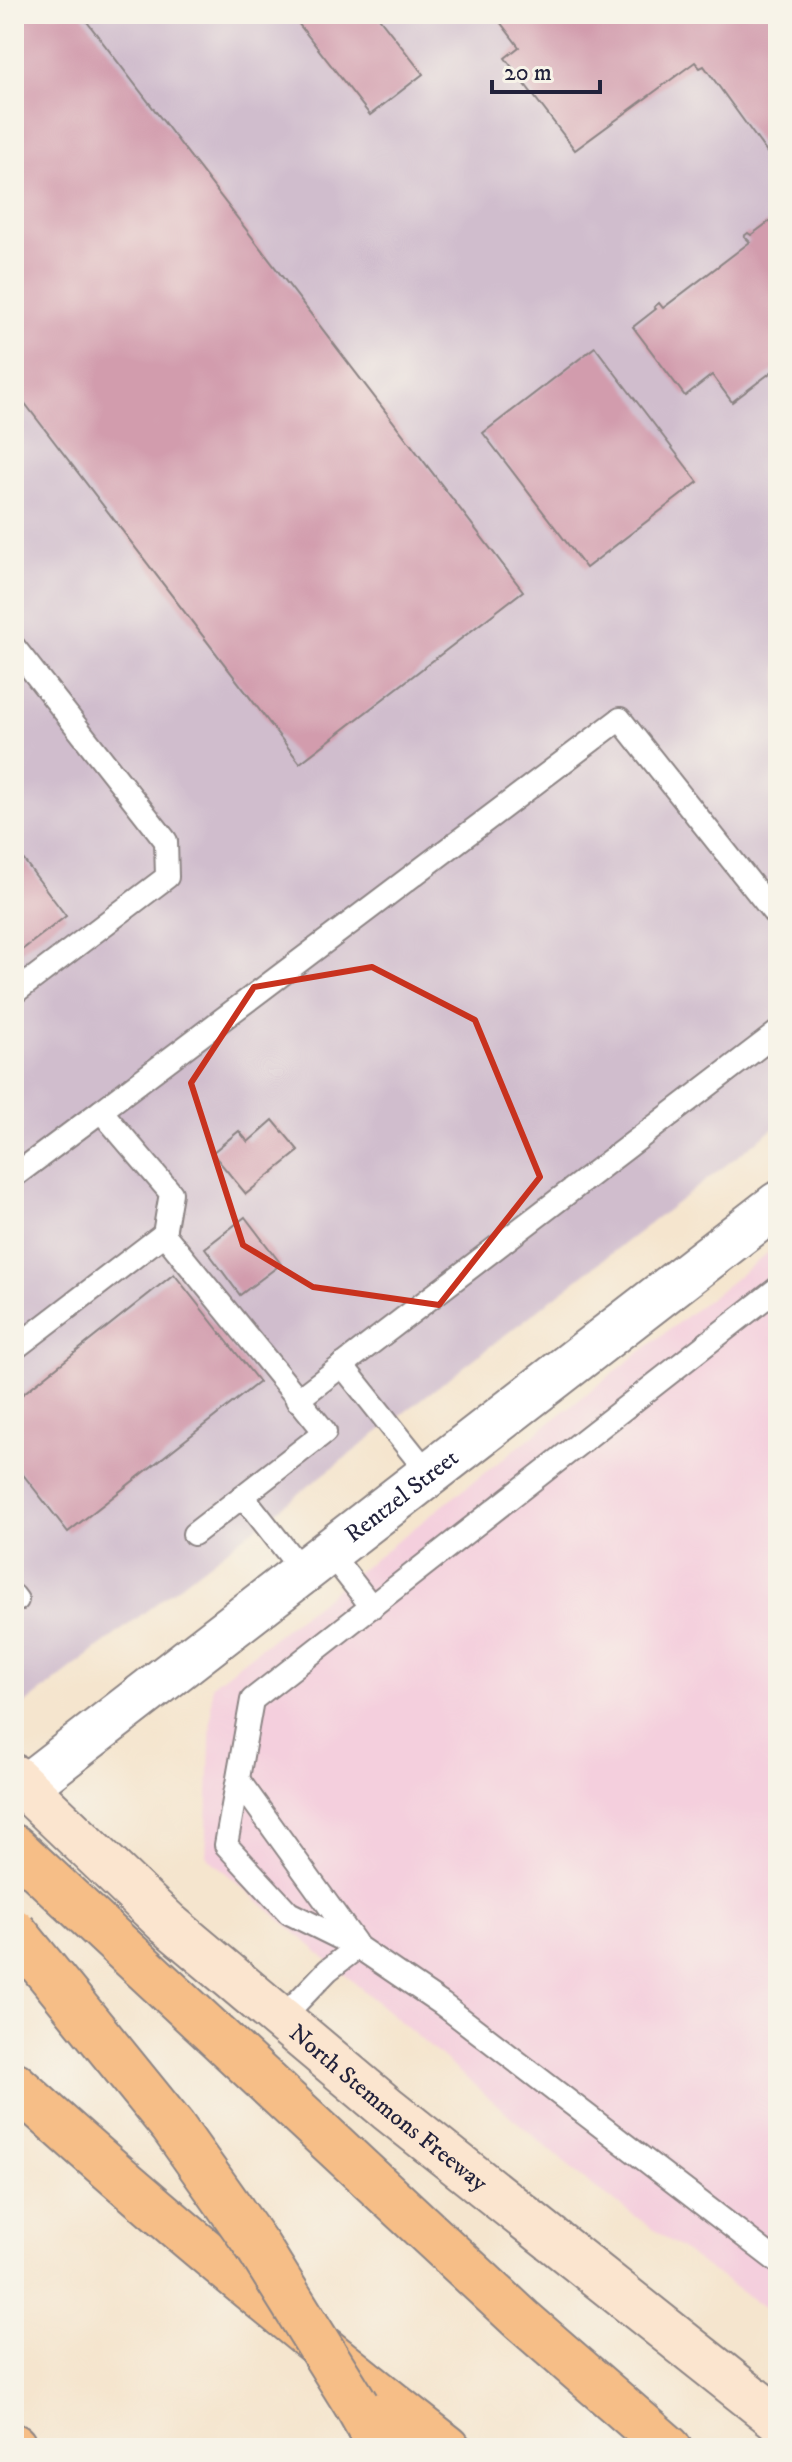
<svg xmlns="http://www.w3.org/2000/svg" width="792" height="2462" font-family="'IM FELL DW Pica',serif">
  <style>
    .built { fill: #f4cfdd }
    .industrial { fill: #d0bdcd }
    .building { fill: #d29cad }
    .lines { fill: none; stroke-linecap: round; stroke-linejoin: round }
    .service-casing { stroke: #8c8484; stroke-width: 26 }
    .minor-casing { stroke: #8c8484; stroke-width: 48 }
    .secondary-casing { stroke: #8c8484; stroke-width: 48 }
    .motorway-casing { stroke: #8c8484; stroke-width: 48 }
    .service { stroke: #fff; stroke-width: 22 }
    .minor { stroke: #fff; stroke-width: 44 }
    .secondary { stroke: #fbe5cf; stroke-width: 44 }
    .motorway { stroke: #f6be87; stroke-width: 44 }
    .motorway-bridge-casing { stroke: #8c8484; stroke-width: 48; stroke-linecap: butt }
    .motorway-bridge { stroke: #f6be87; stroke-width: 44 }
    .marked { fill: none; stroke: #c8321e; stroke-width: 6; stroke-linejoin: round }
    .labels { text-anchor: middle; stroke-width: 8; stroke-linejoin: round; paint-order: stroke }
    .street-label { font-size: 24px; fill: #22223b; stroke: #f7f3e8 }
  </style>
  <rect width="100%" height="100%" fill="#f7f3e8"/>
  <filter id="ink" filterUnits="userSpaceOnUse"><feTurbulence type="fractalNoise" baseFrequency=".0125" numOctaves="2"/><feDisplacementMap in="SourceGraphic" scale="16" xChannelSelector="R" yChannelSelector="G"/><feConvolveMatrix kernelMatrix="1 2 1 2 8 2 1 2 1" color-interpolation-filters="sRGB"/></filter>
  <filter id="wash" filterUnits="userSpaceOnUse"><feTurbulence type="fractalNoise" baseFrequency=".006" numOctaves="4" result="noise"/><feDisplacementMap in="SourceGraphic" scale="32" xChannelSelector="R" yChannelSelector="G"/><feGaussianBlur stdDeviation="1.8" result="paint"/><feColorMatrix in="noise" values="0 0 0 0 0 0 0 0 0 0 0 0 0 0 0 0 0 1.4 0 .05"/><feComposite in="paint" operator="in"/></filter>
  <g filter="url(#wash)">
    <rect width="100%" height="100%" fill="#f5e5ce"/>
    <!-- built -->
    <path class="built" d="M778,1245V2318L590,2184L206,1856L212,1685Z"/>
    <!-- industrial -->
    <path class="industrial" d="M14,14H778V1125L15,1712Z"/>
    <g id="blocks">
      <!-- building -->
      <g class="building">
        <path d="M14,14H81L523,591L300,763L14,389Z"/>
        <path d="M291,14H376L423,74L370,115Z"/>
        <path d="M494,14H778V168L704,66L700,68L695,62L575,150L505,58L519,47Z"/>
        <path d="M778,215V367L732,402L712,375L685,396L633,327L656,309L654,307L659,303L663,308L750,242L744,236L748,233L751,235Z"/>
        <path d="M595,347L698,482L586,568L483,433Z"/>
        <path d="M14,847L66,916L14,956Z"/>
        <path d="M273,1120L299,1151L246,1194L212,1153L239,1131L248,1142Z"/>
        <path d="M245,1217L281,1264L240,1295L205,1248Z"/>
        <path d="M174,1274L259,1382L68,1532L14,1463V1401Z"/>
      </g>
    </g>
  </g>
  <g filter="url(#ink)">
    <use href="#blocks" fill-opacity="0" stroke="#8c8484" stroke-width="2"/>
    <g class="lines">
      <defs>
        <g id="service">
          <path d="M14,647L166,841L167,877L14,993"/>
          <path d="M101,1111L620,719L778,918"/>
          <path d="M14,1176L101,1111L171,1193L164,1234"/>
          <path d="M778,1288L252,1700L226,1845L289,1913L358,1947L442,2004L778,2262"/>
          <path d="M14,1349L164,1234L325,1432L194,1534"/>
          <path d="M342,1365L429,1474"/>
          <path d="M297,1400L778,1032"/>
          <path d="M243,1496L303,1572"/>
          <path d="M329,1552L372,1607"/>
          <path d="M14,1596L17,1600"/>
          <path d="M239,1781L355,1942"/>
          <path d="M281,2019L328,1970L358,1947"/>
        </g>
        <g id="minor">
          <path id="s1" d="M25,1787L778,1204"/>
        </g>
        <g id="secondary">
          <path id="s2" d="M14,1777L168,1924L388,2109L778,2419"/>
        </g>
        <g id="motorway">
          <path d="M14,1847L522,2320L669,2448"/>
          <path d="M14,2084C154,2211 299,2331 448,2448"/>
          <path d="M357,2406L381,2448"/>
          <path d="M14,2446L15,2448"/>
        </g>
      </defs>
      <!-- service casing -->
      <use href="#service" class="service-casing"/>
      <!-- minor casing -->
      <use href="#minor" class="minor-casing"/>
      <!-- secondary casing -->
      <use href="#secondary" class="secondary-casing"/>
      <!-- motorway casing -->
      <use href="#motorway" class="motorway-casing"/>
      <!-- service -->
      <use href="#service" class="service"/>
      <!-- minor -->
      <use href="#minor" class="minor"/>
      <!-- secondary -->
      <use href="#secondary" class="secondary"/>
      <!-- motorway -->
      <use href="#motorway" class="motorway"/>
      <defs>
        <path id="motorway-bridge" d="M14,1931L173,2127L258,2247L357,2406"/>
      </defs>
      <!-- motorway-bridge casing -->
      <use href="#motorway-bridge" class="motorway-bridge-casing"/>
      <!-- motorway-bridge -->
      <use href="#motorway-bridge" class="motorway-bridge"/>
    </g>
  </g>
  <!-- marked area -->
  <path class="marked" d="M372,967L475,1020L540,1177L439,1305L313,1287L243,1245L191,1083L254,987Z"/>
  <g class="labels">
    <!-- street labels -->
    <g class="street-label">
      <text dy="8" stroke="none"><textPath href="#s1" startOffset="476">Rentzel Street</textPath></text>
      <text dy="8" stroke="none"><textPath href="#s2" startOffset="500">North Stemmons Freeway</textPath></text>
    </g>
  </g>
  <!-- margin -->
  <rect width="792" height="2462" fill="none" stroke="#f7f3e8" stroke-width="48"/>
  <!-- scale -->
  <path d="M492 80v12h108v-12" fill="none" stroke="#22223b" stroke-width="4"/>
  <text x="504" y="80" font-size="24" fill="#22223b" stroke="#f7f3e8" stroke-width="6" paint-order="stroke">20 m</text>
</svg>
